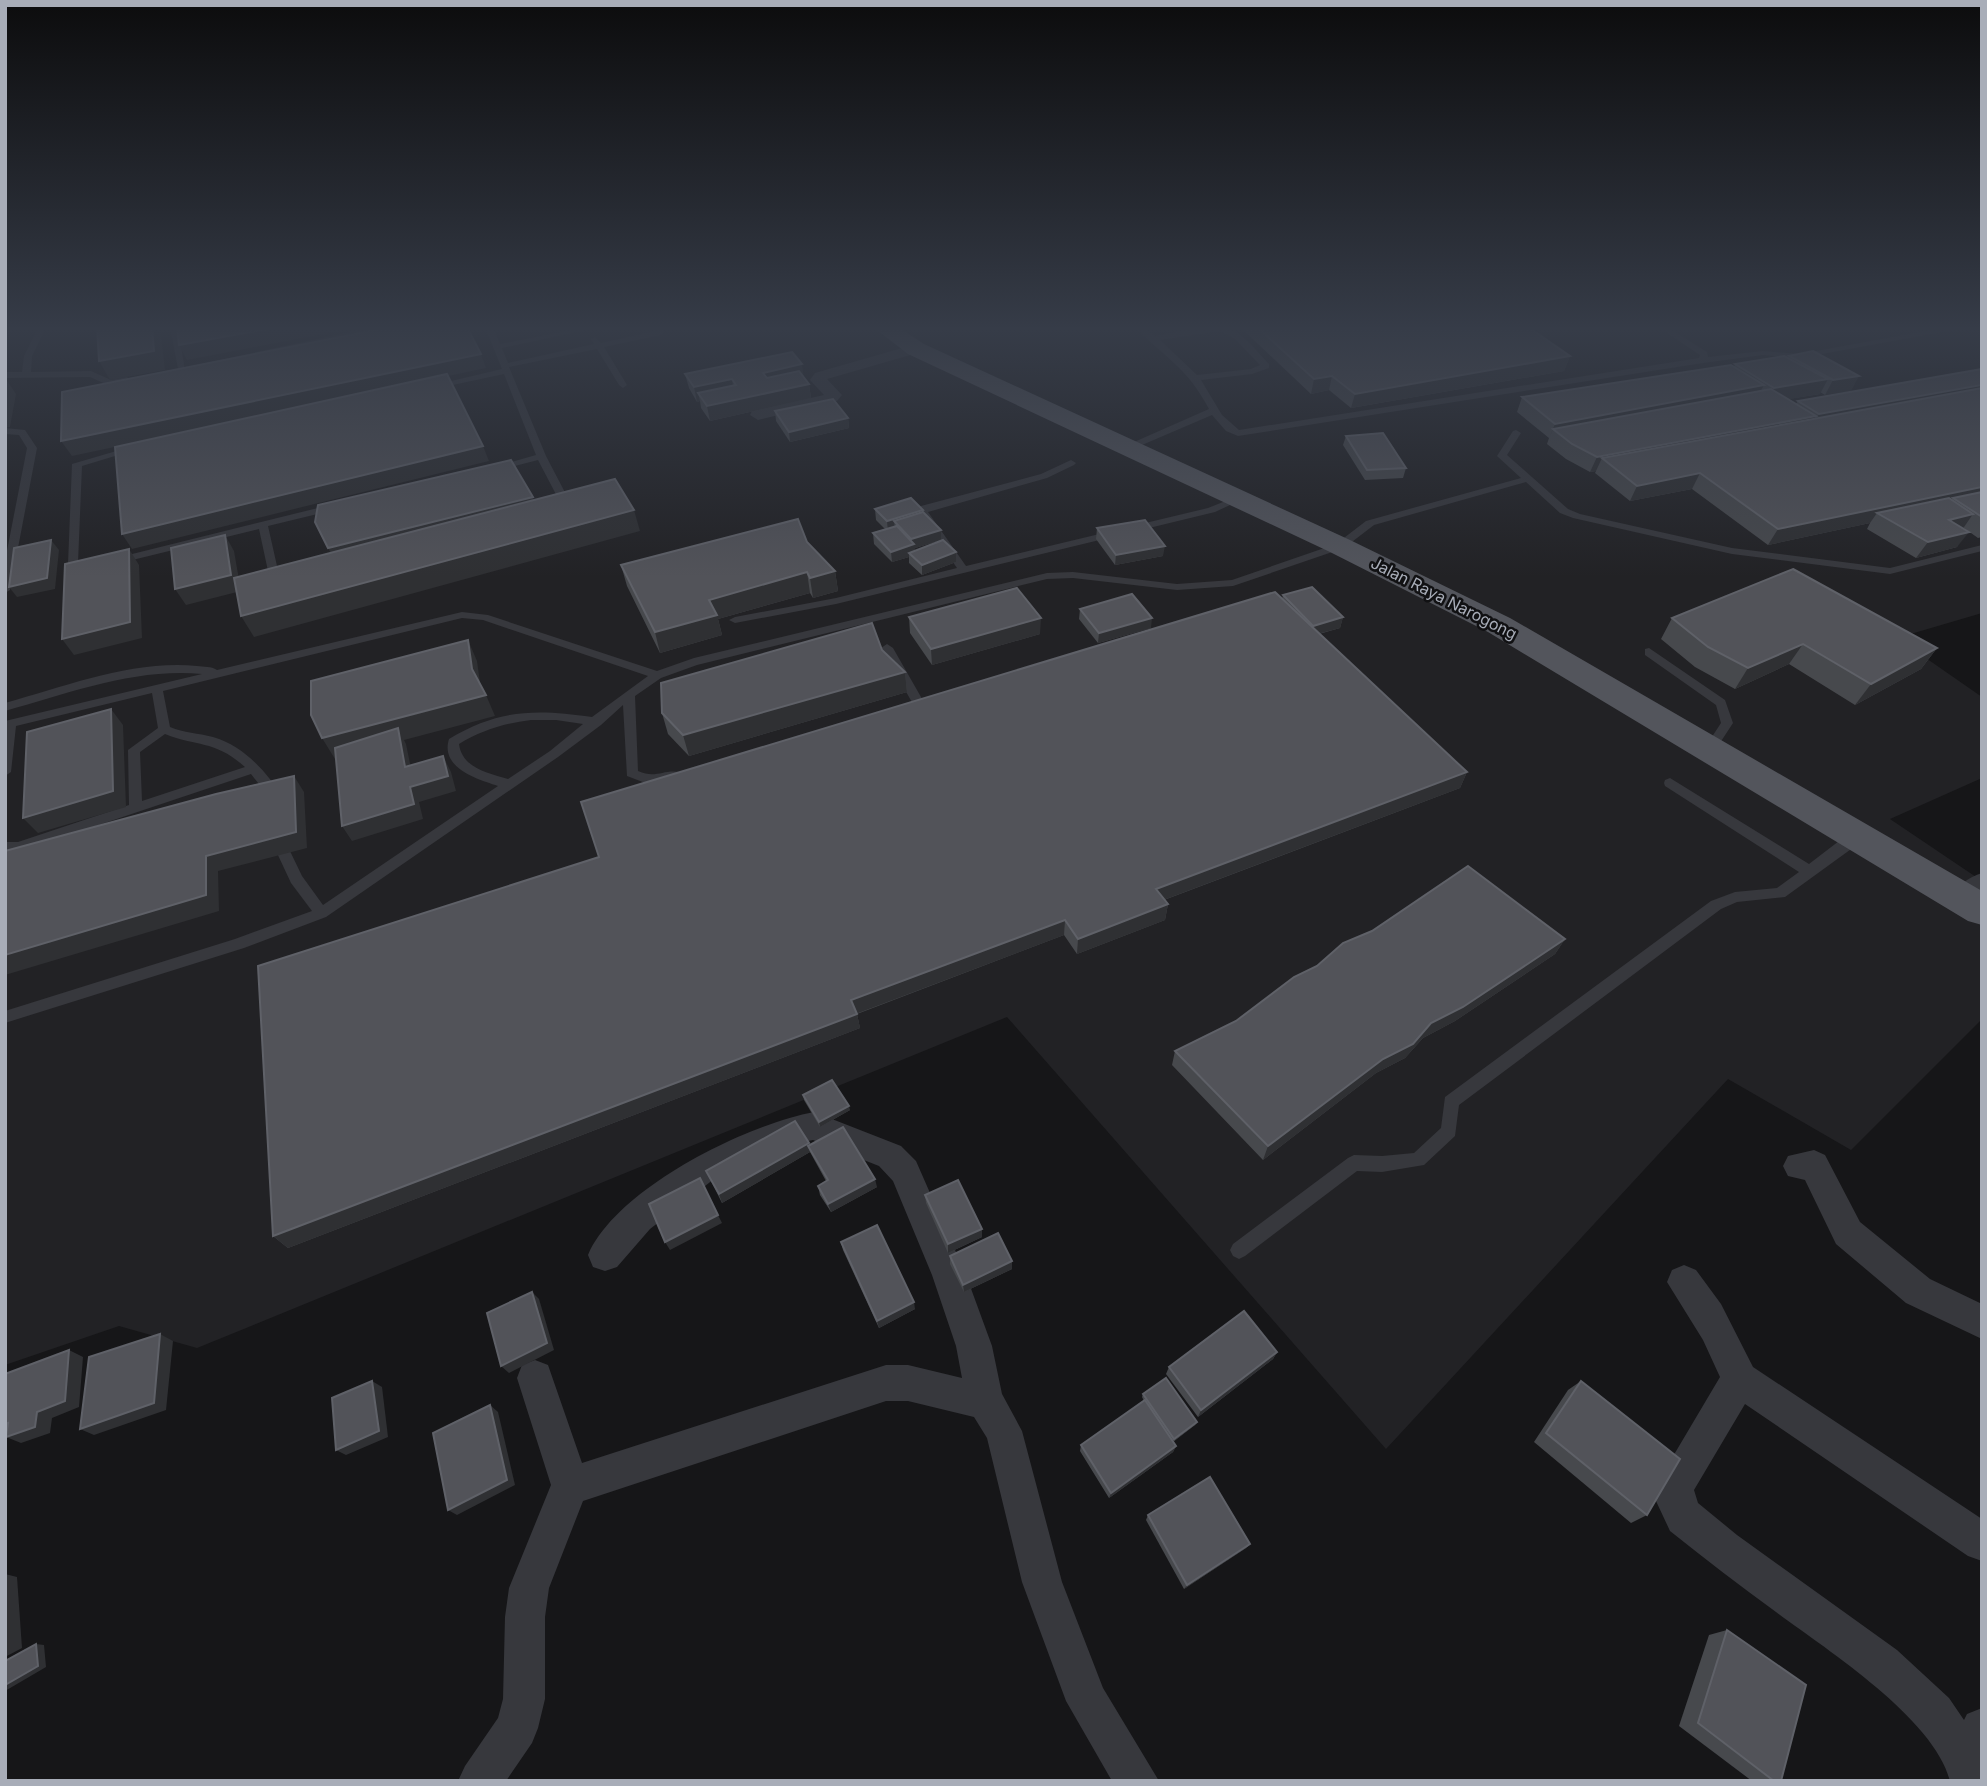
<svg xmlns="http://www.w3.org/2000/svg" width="1987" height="1786" font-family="Inter,sans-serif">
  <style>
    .built { fill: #222225 }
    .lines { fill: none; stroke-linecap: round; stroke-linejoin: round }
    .lane { fill: #37383d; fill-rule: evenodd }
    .street { fill: #37383d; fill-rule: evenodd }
    .primary { fill: #53555c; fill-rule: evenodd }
    .wall { fill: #47494d }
    .shaded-wall { fill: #2f3033 }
    .building { fill: #525359; stroke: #5f6168; stroke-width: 2 }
    .labels { text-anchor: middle; stroke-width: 5; stroke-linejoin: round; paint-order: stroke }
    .far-street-label { font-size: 16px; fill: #a8adb8; stroke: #111113 }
  </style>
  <rect width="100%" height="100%" fill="#161618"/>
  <!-- built -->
  <path class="built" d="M5,327H1982V613L1897,638L1982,697V778L1890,819L1982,881V1019L1851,1150L1728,1079L1386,1449L1007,1017L197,1348L119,1326L5,1365Z"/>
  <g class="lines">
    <!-- lane -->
    <g class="lane">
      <path d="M34,327H42L44,332L32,356L31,372L91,371L111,380L127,377L131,380L110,386L90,377L5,378V372H22L24,356L36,332Z"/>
      <path d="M170,327H178L185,371L178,369Z"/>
      <path d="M373,327H388L205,367L201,364Z"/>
      <path d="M485,327H493L500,344L586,327L591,329L502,348L508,363L594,344L591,339L595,337L601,343L655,331L654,327H662L665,331L661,335L604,347L627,385L623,388L619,385L597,349L509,367L546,456L570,502L568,504L560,502L538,460L496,471L491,468L536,455L504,374L434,389L430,386L502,369Z"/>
      <path d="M1135,327H1144L1155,336C1181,332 1219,318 1242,336C1252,344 1260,355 1269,364V368L1252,374L1201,380L1222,415L1239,430L1699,358L1700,355L1658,327H1667L1707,352L1708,357L1763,351L1800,354L1947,327L1979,328L1975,330L1948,331L1800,358L1763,355L1703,363L1238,436L1226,431L1212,415L1128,451L1123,448L1125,446L1209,409C1187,367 1165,358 1135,327ZM1220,331L1235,339L1260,365L1251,369L1197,375L1160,340Z"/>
      <path d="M5,428L25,430L37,448L10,590L5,593V561L27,448L19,435L5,434Z"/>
      <path d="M1516,430L1521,433L1507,455L1568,509L1580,514L1732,548L1890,568L1982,545V551L1890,574L1732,554L1573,518L1560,513L1526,482L1374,525L1344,548L1233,586L1177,590L1073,578L1047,579L697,665L661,678L635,696L638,771C656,779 663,769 680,772L681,775L680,778L648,784L627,776L623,705L601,725L558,757L326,917L244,948L5,1023V1011L235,939L312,911L291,883L277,853L279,849H289L302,876L323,905L498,786C477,779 440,768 449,739C499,709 536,709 592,717L648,676L483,620L462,618L163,691L170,727C184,733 198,733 213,737C244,746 267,772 283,798L282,801H272L251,774L18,852H5V842H18L129,805L128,750L158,728L152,693L16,726L11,772L5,776V721L202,674C134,668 70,693 5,711V703C68,686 131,660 197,666C204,667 211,666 217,670L462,612L488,615L657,671L694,658L1047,573L1073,572L1177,584L1232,580L1336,544L1366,521L1521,478L1497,456L1513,431ZM531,720H556L583,724L550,751L508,779C488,773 462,768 459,744C482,730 506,723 531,720ZM165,734C198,747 215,740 245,767L142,801L140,752Z"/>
      <path d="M130,447L138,449L82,466L78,563L93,565L94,567C86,574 75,572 68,564L72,464Z"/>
      <path d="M1071,460L1076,463L1074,465L1047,478L928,512L966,566L1208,508L1238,496L1243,499L1215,512L836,604L735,623L729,620L735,617L836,598L957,568L918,512L921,506L1041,474Z"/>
      <path d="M334,504L338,505V509L268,526L277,566L291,569V573L268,571L259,529L116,564L111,561L112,559Z"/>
      <path d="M887,644L893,648L925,704L923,707H915L913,704L881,648Z"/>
      <path d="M1649,648L1725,700L1733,723L1714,752L1710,753L1704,749L1721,723L1716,705L1645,655V649Z"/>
      <path d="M1670,778L1809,864L1839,841L1858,834L1865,839L1785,897L1737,902L1721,909L1459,1105L1455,1136L1424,1165L1382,1172L1357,1171L1245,1256L1239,1259L1233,1256L1230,1250L1233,1244L1348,1158L1354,1155L1382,1156L1414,1153L1441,1128L1445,1097L1711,901L1735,892L1777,888L1799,872L1665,786L1664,783L1665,780Z"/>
    </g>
    <!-- street -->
    <g class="street">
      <path d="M916,344L921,346V352L827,379L842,395L837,401L758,420L750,415L752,411L824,395L810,380L815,373Z"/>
      <path d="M1982,873V898L1962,909L1953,906L1949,899C1955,887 1969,877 1982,873Z"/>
      <path d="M814,1112L901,1146L916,1161L966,1275L992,1346L1002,1394L1022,1431L1062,1582L1103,1688L1159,1781H1112L1066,1701L1022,1582L987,1438L974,1417L908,1401H886L583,1501L549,1588L545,1617V1699L538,1728L532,1743L506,1781H458L465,1766L498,1718L503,1699L505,1617L509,1588L551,1485L517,1378L522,1365L535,1360L548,1365L582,1463L886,1365H908L962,1378L956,1346L932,1275L893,1181L879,1166L813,1140L789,1145L745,1162L714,1179L650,1229L617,1267L605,1271L593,1267L588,1255C617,1188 746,1125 814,1112Z"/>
      <path d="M1814,1150L1825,1155L1860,1222L1930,1279L1982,1304V1339L1906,1303L1836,1244L1805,1180L1788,1176L1783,1166L1788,1156Z"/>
      <path d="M1684,1265L1696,1270L1721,1304L1753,1367L1982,1519V1561L1968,1556L1745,1404L1694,1490L1698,1503L1737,1535L1897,1650L1949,1698L1964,1720L1967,1714L1982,1708V1781H1950C1934,1718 1827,1650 1776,1612C1740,1586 1705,1559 1670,1531L1656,1501V1485L1720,1377L1703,1340L1667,1282L1672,1270Z"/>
    </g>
    <!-- primary -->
    <path class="primary" d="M873,327H898L924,344L1350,540L1510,618L1982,891V925L1968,921L1488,632L1330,552L908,354Z"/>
  </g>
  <!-- wall -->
  <g class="wall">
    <path d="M1240,327H1528L1570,356L1564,371L1351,408L1329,390L1311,394Z"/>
    <path d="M1789,356L1859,376L1825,395L1820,392V394L1788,399L1796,404L1798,401L1982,369V537L1978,538L1964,528L1957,547L1916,558L1867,529L1870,523L1768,545L1692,489L1630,501L1595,473L1596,471L1590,472L1566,459L1547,444L1549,438L1517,412L1522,397L1734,367L1735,364L1788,358Z"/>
    <path d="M685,374L803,377L809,384L811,398L710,421L701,408L700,401L697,402L689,388Z"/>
    <path d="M775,411L848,418L849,428L790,442L776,421Z"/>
    <path d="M1346,436L1406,468L1403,478L1365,480L1343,445Z"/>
    <path d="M875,509L923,510V512L941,530V540L915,548V551L956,552V562L922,575L909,563V557L892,562L874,544L873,533L885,529L876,520Z"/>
    <path d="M1097,528L1163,556L1115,565L1096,539Z"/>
    <path d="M807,542L835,571L838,591L813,598L810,593L718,619L722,635L660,653L627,586L621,565Z"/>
    <path d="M1283,595L1343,617L1340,628L1319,634L1467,772L1460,788L1164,900L1168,904L1165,920L1077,954L1064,935L857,1014L860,1028L288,1248L273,1236L599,857L1282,599Z"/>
    <path d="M1080,609L1151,628L1098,643L1079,619Z"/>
    <path d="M909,617L1040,634L932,665L910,633Z"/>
    <path d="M1672,618L1937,648L1921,669L1855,705L1789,664L1735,689L1695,667L1661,639Z"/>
    <path d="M882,650L905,672L907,692L689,756L668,734L662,713Z"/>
    <path d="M1565,939L1555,954L1455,1021L1423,1038L1405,1058L1376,1073L1263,1160L1172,1065L1175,1051Z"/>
    <path d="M803,1095L850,1110L820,1127L804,1100Z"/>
    <path d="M809,1143L810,1146L877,1187L831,1212L820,1195L818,1186L826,1181L810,1152L722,1203L706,1171Z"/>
    <path d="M925,1195L982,1229V1237L948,1253L926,1203Z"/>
    <path d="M841,1242L915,1309L879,1328L843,1250Z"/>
    <path d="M950,1256L1012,1269L964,1292L950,1264Z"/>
    <path d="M1277,1352L1273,1359L1198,1417L1166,1374L1169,1367Z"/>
    <path d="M1581,1381L1647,1515L1631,1523L1534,1442L1568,1390Z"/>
    <path d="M1143,1394L1197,1422L1195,1425L1173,1442L1176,1446L1173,1452L1109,1498L1080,1451L1081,1445L1144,1401L1142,1397Z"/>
    <path d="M1148,1515L1250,1544L1246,1548L1184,1589L1146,1520Z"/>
    <path d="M1727,1630L1781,1781H1752L1679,1726L1709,1635Z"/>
  </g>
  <!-- shaded-wall -->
  <g class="shaded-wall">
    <path d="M152,327H160L165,370L110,380L99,361Z"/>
    <path d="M278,327H359L187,360L179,345Z"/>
    <path d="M481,354L486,368L72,456L61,441Z"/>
    <path d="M1570,356L1564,371L1351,408L1355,394Z"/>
    <path d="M802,364L804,379L765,387L763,373Z"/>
    <path d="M1332,376L1329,390L1311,394L1314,379Z"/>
    <path d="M1859,376L1851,391L1825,395L1833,380Z"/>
    <path d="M6,379L16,394L10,427L5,428Z"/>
    <path d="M732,379L734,394L698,393L700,401L697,402L694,387Z"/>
    <path d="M1828,379L1820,394L1766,403L1774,388Z"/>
    <path d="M809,384L811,398L710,421L707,406Z"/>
    <path d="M1764,385L1756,400L1553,429L1549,438L1555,424Z"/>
    <path d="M1982,385V398L1810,428L1819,414Z"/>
    <path d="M1816,416L1807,430L1602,458L1596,471L1590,472L1597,457Z"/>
    <path d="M848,418L849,428L790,442L789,432Z"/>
    <path d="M483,446L489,461L132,549L122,534Z"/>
    <path d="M1700,473L1692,489L1630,501L1637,486Z"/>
    <path d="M1982,487V500L1953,498L1946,507L1877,513L1870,523L1768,545L1778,529Z"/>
    <path d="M533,497L540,517L339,568L328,548Z"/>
    <path d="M634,510L640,531L254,637L241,616Z"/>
    <path d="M923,510V520L894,521L895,529L888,532L887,521Z"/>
    <path d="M1973,514L1962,530L1949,520Z"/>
    <path d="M941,530V540L915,548V555L909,553V557L892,562L891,552L912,545L911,539Z"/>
    <path d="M1969,532L1957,547L1916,558L1928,542Z"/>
    <path d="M225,535L234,551L241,591L186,605L175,589Z"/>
    <path d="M51,540L59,550L55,589L17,597L9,587Z"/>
    <path d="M1165,546L1163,556L1115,565L1116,555Z"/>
    <path d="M129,549L139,565L142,638L74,655L62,639Z"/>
    <path d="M956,552V562L922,575V565Z"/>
    <path d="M835,571L838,591L813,598L810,578Z"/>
    <path d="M807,572L810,593L718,619L722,635L660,653L655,632L709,600Z"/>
    <path d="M1343,617L1340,628L1310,636L1313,626Z"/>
    <path d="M1041,618L1040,634L932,665L931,649Z"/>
    <path d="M1152,618L1151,628L1098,643L1099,633Z"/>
    <path d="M468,640L477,661L481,690L472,669Z"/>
    <path d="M1803,644L1789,664L1735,689L1748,668Z"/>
    <path d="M1937,648L1921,669L1855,705L1871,684Z"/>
    <path d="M905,672L907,692L689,756L683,735Z"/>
    <path d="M486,695L495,716L404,740L406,744L414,783L405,767L400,741L335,759L322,738Z"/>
    <path d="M111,709L123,725L126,807L38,833L23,818Z"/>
    <path d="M443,756L451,772L456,791L419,802L423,819L352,841L342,826L410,787Z"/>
    <path d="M1467,772L1460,788L1153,904L1156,889Z"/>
    <path d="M294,776L304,792L307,848L218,871L219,911L5,975V955L206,856Z"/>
    <path d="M1168,904L1165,920L1077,954L1078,939Z"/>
    <path d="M1065,920L1064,935L853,1015L851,1000Z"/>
    <path d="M1565,939L1555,954L1455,1021L1423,1038L1405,1058L1376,1073L1263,1160L1268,1146L1431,1023Z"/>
    <path d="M857,1014L860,1028L288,1248L273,1236Z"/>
    <path d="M849,1106L850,1110L820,1127L819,1122Z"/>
    <path d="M809,1143L811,1150L808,1146L810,1152L722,1203L719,1194Z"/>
    <path d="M875,1179L877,1187L831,1212L828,1204Z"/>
    <path d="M718,1215L722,1223L670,1250L665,1242Z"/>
    <path d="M982,1229V1237L948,1253V1244Z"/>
    <path d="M1012,1261V1269L964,1292L963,1285Z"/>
    <path d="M532,1292L539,1299L554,1350L509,1373L501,1366Z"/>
    <path d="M914,1302L915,1309L879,1328L877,1321Z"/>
    <path d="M160,1334L173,1341L166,1410L94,1435L80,1429Z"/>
    <path d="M69,1350L83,1357L79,1407L52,1418L50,1433L21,1443L6,1437L37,1412Z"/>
    <path d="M1277,1352L1273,1359L1198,1417L1201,1410Z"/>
    <path d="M372,1381L382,1387L388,1437L346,1455L336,1450Z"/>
    <path d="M490,1405L498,1412L515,1485L457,1515L448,1510Z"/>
    <path d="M1197,1422L1195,1425L1172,1442L1174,1439Z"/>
    <path d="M1176,1446L1173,1452L1109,1498L1111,1493Z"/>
    <path d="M1250,1544L1246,1548L1184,1589L1187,1585Z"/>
    <path d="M5,1574L17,1577L22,1648L5,1657Z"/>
    <path d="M36,1644L44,1645L46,1667L5,1691V1685Z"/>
  </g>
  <!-- building -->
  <g class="building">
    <path d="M97,327H152L154,351L99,361Z"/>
    <path d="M177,327H278L179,345Z"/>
    <path d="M391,327H467L481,354L61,441L62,392Z"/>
    <path d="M1257,327H1528L1570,356L1355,394L1332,376L1314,379Z"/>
    <path d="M1813,351L1859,376L1833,380L1789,356Z"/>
    <path d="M792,352L802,364L763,373L767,378L799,371L809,384L707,406L698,393L736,385L732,379L694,387L685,374Z"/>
    <path d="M1784,356L1828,379L1774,388L1735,364Z"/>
    <path d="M1731,365L1764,385L1555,424L1522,397Z"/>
    <path d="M1982,369V385L1819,414L1798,401Z"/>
    <path d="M447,374L483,446L122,534L115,447Z"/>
    <path d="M1982,388V487L1778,529L1700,473L1637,486L1602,458Z"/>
    <path d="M1771,389L1816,416L1597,457L1572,444L1553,429Z"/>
    <path d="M833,399L848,418L789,432L775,411Z"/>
    <path d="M1383,433L1406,468L1367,470L1346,436Z"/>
    <path d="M511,460L533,497L328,548L315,522L318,505Z"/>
    <path d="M615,479L634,510L241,616L234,578Z"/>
    <path d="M1982,492V517L1953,498Z"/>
    <path d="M911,498L923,510L887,521L875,509Z"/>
    <path d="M1949,498L1973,514L1949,520L1969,532L1928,542L1877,513Z"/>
    <path d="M923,512L941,530L911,539L894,521Z"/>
    <path d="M798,519L807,542L835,571L810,578L807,572L709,600L717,615L655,632L621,565Z"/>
    <path d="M1145,520L1165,546L1116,555L1097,528Z"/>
    <path d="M897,526L914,544L891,552L873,533Z"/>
    <path d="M225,535L231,575L175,589L171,548Z"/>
    <path d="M51,540L47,578L9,587L14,548Z"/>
    <path d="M943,540L956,552L922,565L909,553Z"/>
    <path d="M129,549L130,622L62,639L65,564Z"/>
    <path d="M1793,569L1937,648L1871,684L1803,644L1748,668L1708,647L1672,618Z"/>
    <path d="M1312,587L1343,617L1313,626L1283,595Z"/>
    <path d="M1017,588L1041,618L931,649L909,617Z"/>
    <path d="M1275,592L1467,772L1156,889L1168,904L1078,939L1065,920L851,1000L857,1014L273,1236L258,966L599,857L581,802Z"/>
    <path d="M1132,594L1152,618L1099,633L1080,609Z"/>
    <path d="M872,623L882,650L905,672L683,735L662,713L661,683Z"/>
    <path d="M468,640L472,669L486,695L322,738L311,715V681Z"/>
    <path d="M111,709L113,791L23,818L27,732Z"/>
    <path d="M398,728L405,767L443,756L448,776L410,787L414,804L342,826L335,748Z"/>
    <path d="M294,776L296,832L206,856V895L5,955V851L216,794Z"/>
    <path d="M1468,866L1565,939L1463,1007L1431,1023L1413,1044L1383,1059L1268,1146L1175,1051L1236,1021L1294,977L1317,966L1343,943L1372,931Z"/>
    <path d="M832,1080L849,1106L819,1122L803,1095Z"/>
    <path d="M795,1121L809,1143L719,1194L706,1171Z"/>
    <path d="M843,1127L875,1179L828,1204L818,1186L828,1180L808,1146Z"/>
    <path d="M700,1178L718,1215L665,1242L649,1204Z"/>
    <path d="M958,1180L982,1229L948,1244L925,1195Z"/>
    <path d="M877,1225L914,1302L877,1321L841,1242Z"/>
    <path d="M998,1233L1012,1261L963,1285L950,1256Z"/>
    <path d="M532,1292L547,1343L501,1366L487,1313Z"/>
    <path d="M1244,1311L1277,1352L1201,1410L1169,1367Z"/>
    <path d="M160,1334L154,1403L80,1429L89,1357Z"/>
    <path d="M69,1350L65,1401L37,1412L35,1427L6,1437L8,1423L5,1424V1374Z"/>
    <path d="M1166,1378L1197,1422L1174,1439L1143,1394Z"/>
    <path d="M372,1381L379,1431L336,1450L332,1398Z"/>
    <path d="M1581,1381L1680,1459L1647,1515L1546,1433Z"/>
    <path d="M1145,1400L1176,1446L1111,1493L1081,1445Z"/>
    <path d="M490,1405L507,1480L448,1510L433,1433Z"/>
    <path d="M1210,1477L1250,1544L1187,1585L1148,1515Z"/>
    <path d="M1727,1630L1806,1685L1781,1781H1774L1698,1723Z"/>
    <path d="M36,1644L38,1666L5,1685V1661Z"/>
  </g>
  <!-- sky -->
  <linearGradient id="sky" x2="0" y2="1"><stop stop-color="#0c0c0d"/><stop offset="0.57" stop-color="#363c48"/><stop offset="1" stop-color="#363c48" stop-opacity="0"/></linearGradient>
  <rect width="1987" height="577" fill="url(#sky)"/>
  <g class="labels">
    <!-- far-street labels -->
    <g class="far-street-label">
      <text transform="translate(1444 598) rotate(27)" y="6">Jalan Raya Narogong</text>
    </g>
  </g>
  <!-- border -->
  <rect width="1987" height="1786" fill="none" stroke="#a8adb8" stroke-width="14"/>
</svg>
